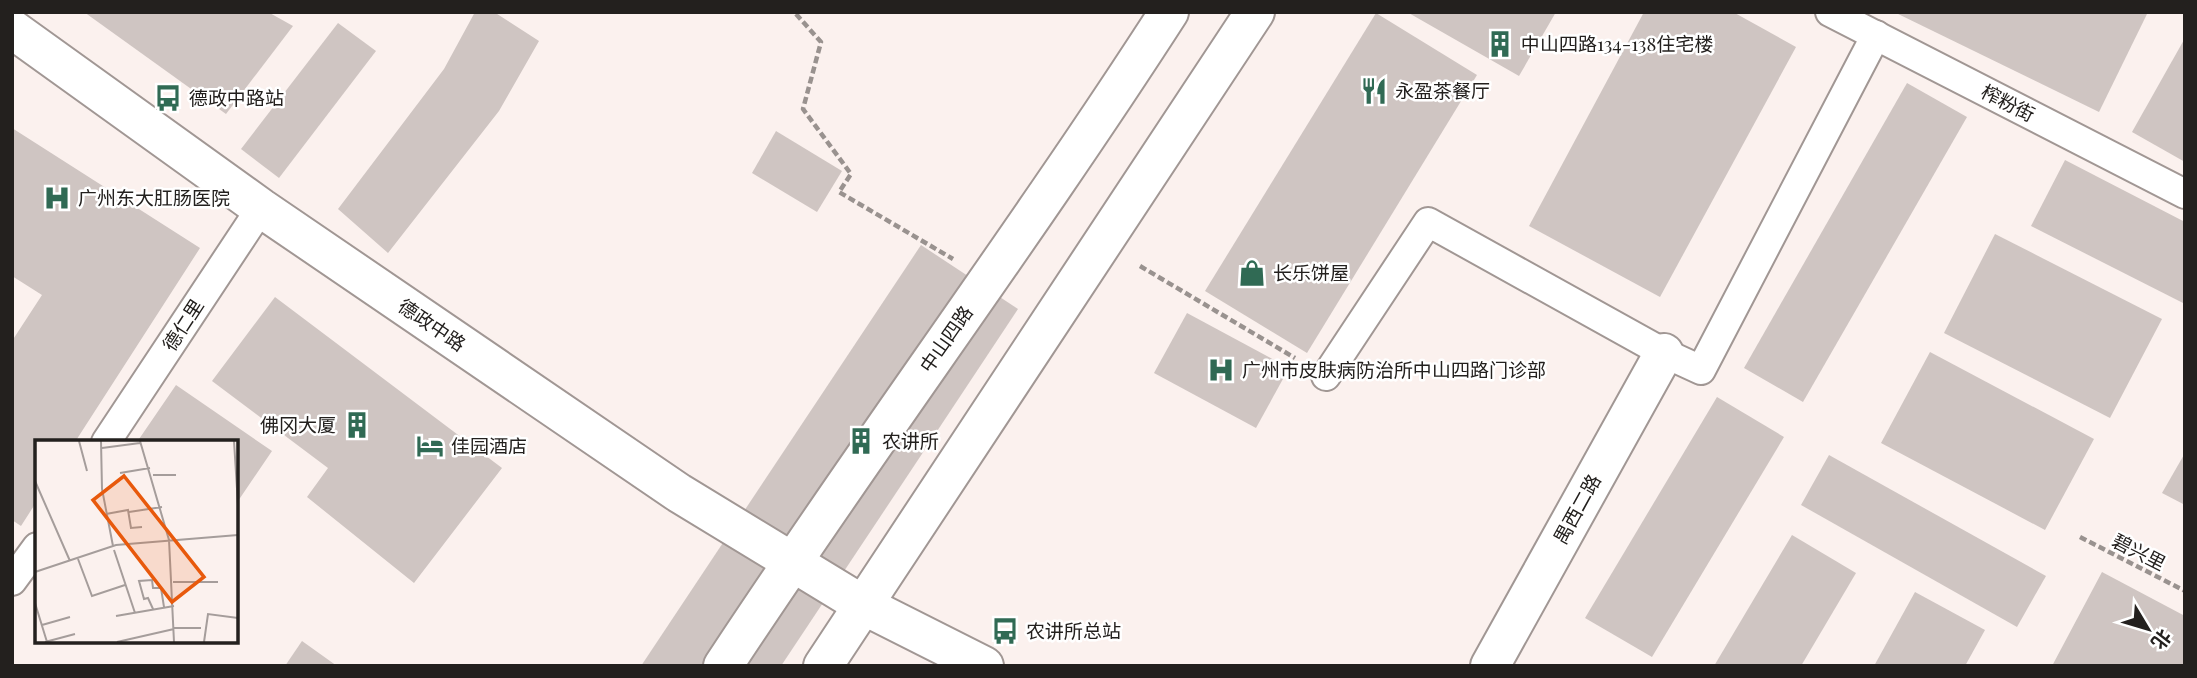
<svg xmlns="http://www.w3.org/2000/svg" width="2197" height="678" font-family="'Playfair Display','Noto Sans SC',serif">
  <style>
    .building { fill: #cfc5c2 }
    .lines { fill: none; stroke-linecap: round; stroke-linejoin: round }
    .lane-casing { stroke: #a19794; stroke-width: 32 }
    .street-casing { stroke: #a19794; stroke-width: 42 }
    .secondary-casing { stroke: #a19794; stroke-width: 42 }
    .primary-casing { stroke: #a19794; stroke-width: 42 }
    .path { stroke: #99928f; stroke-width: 4.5; stroke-dasharray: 7 3.5; stroke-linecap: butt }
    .lane { stroke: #fff; stroke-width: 28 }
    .street { stroke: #fff; stroke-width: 38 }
    .secondary { stroke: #fff; stroke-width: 38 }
    .primary { stroke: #fff; stroke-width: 38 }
    .labels { text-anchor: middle; stroke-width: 5; stroke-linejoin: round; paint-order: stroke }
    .poi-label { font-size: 19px; fill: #23201e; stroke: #fff; text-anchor: start }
    .street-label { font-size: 19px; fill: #23201e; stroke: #fff }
    .inset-road { fill: none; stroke: #a59d9b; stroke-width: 2 }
    .view { fill: #e8590c; fill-opacity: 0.15; stroke: #e8590c; stroke-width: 3.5 }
    .inset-edge { fill: none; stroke: #23201e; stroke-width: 3.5 }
  </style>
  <rect width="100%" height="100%" fill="#fbf1ee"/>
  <!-- building -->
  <g class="building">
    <path d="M84,12H268L293,26L226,114Z"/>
    <path d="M475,12H494L539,41L499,111L388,253L338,209L444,69Z"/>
    <path d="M1407,12H1556L1519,76Z"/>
    <path d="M1644,12H1733L1796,47L1660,297L1529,226Z"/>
    <path d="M1894,12H2148L2099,112Z"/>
    <path d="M1376,13L1477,75L1307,353L1205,291Z"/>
    <path d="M338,23L376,51L279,178L241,149Z"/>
    <path d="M2185,38V162L2132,132Z"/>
    <path d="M1907,83L1967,117L1803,402L1744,368Z"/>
    <path d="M12,128L200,248L75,442H37V501L21,526L12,520V341L42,295L12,276Z"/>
    <path d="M776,131L842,171L817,212L752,173Z"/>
    <path d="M2065,160L2185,222V304L2031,226Z"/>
    <path d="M1995,234L2162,319L2110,418L1944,333Z"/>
    <path d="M921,245L1018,309L910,472L781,666H641Z"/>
    <path d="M275,297L502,468L414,583L307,497L328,468L212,381Z"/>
    <path d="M1187,313L1289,368L1256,428L1154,373Z"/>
    <path d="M1930,352L2094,439L2045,530L1881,443Z"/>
    <path d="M176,385L272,451L236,504V442H137Z"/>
    <path d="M1717,397L1784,437L1652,657L1585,618Z"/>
    <path d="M2185,453V505L2162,493Z"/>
    <path d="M1829,455L2046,576L2017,627L1801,505Z"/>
    <path d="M1792,535L1856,573L1801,666H1714Z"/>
    <path d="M2102,572L2185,616V666H2052Z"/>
    <path d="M1915,592L1985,630L1965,666H1874Z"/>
    <path d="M302,641L337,666H285Z"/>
  </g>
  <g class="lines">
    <defs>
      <g id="lane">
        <path d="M1830,12L2185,194"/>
        <path d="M1326,376L1428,222L1664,353L1701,370L1876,35"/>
        <path d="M106,442L261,208"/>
        <path d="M12,581L37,547"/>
      </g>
      <path id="street" d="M1490,666L1664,353"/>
      <path id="secondary" d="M12,29L261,208L679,493L863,605L984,666"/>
      <g id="primary">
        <path d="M723,666C868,445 1026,234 1169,12"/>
        <path d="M823,666L1255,12"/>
      </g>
    </defs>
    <!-- lane casing -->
    <use href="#lane" class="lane-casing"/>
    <!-- street casing -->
    <use href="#street" class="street-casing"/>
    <!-- secondary casing -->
    <use href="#secondary" class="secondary-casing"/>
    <!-- primary casing -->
    <use href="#primary" class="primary-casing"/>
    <!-- path -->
    <g class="path">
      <path d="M796,14L821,42L803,109L851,174L839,192L953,259"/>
      <path d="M1140,266L1295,358"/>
      <path d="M2080,537L2185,591"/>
    </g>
    <!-- lane -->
    <use href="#lane" class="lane"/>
    <!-- street -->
    <use href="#street" class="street"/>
    <!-- secondary -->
    <use href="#secondary" class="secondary"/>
    <!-- primary -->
    <use href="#primary" class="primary"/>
  </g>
  <!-- icons -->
  <defs>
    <symbol id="building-bare" viewBox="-9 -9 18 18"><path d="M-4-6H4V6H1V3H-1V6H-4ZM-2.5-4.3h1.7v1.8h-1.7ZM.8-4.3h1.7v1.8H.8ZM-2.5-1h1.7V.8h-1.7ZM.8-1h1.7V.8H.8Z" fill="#306a54" stroke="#fff" stroke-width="2.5" paint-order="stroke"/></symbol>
    <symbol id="restaurant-bare" viewBox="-9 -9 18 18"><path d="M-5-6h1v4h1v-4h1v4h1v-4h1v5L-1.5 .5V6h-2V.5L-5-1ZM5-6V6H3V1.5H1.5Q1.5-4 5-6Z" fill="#306a54" stroke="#fff" stroke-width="2.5" paint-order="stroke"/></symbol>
    <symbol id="bus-bare" viewBox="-9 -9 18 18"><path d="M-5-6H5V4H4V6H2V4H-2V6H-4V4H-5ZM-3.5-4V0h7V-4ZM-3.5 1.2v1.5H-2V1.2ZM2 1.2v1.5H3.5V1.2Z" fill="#306a54" stroke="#fff" stroke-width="2.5" paint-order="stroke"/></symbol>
    <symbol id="hospital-bare" viewBox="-9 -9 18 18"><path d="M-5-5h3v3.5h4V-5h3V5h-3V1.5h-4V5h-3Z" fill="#306a54" stroke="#fff" stroke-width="2.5" paint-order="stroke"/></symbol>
    <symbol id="shop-bare" viewBox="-9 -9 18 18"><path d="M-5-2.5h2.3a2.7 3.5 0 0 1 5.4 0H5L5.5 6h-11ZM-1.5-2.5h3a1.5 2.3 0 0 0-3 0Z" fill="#306a54" stroke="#fff" stroke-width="2.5" paint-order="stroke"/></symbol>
    <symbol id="hotel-bare" viewBox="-9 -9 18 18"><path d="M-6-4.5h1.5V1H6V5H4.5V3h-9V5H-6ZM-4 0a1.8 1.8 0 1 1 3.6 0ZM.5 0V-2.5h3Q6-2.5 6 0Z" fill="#306a54" stroke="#fff" stroke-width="2.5" paint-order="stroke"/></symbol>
  </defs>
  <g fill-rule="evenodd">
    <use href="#building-bare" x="1481" y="25" width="38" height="38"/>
    <use href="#restaurant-bare" x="1355" y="72" width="38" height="38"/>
    <use href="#bus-bare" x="149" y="79" width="38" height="38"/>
    <use href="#hospital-bare" x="38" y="179" width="38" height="38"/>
    <use href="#shop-bare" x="1233" y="254" width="38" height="38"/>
    <use href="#hospital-bare" x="1202" y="351" width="38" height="38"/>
    <use href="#building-bare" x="338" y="406" width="38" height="38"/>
    <use href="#building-bare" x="842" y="422" width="38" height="38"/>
    <use href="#hotel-bare" x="411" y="427" width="38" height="38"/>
    <use href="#bus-bare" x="986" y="612" width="38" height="38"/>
  </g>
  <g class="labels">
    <!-- poi labels -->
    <g class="poi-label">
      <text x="1521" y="51">中山四路134-138住宅楼</text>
      <text x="1395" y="98">永盈茶餐厅</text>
      <text x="189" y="105">德政中路站</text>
      <text x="78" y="205">广州东大肛肠医院</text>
      <text x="1273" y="280">长乐饼屋</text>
      <text x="1242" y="377">广州市皮肤病防治所中山四路门诊部</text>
      <text x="336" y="432" text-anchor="end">佛冈大厦</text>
      <text x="882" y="448">农讲所</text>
      <text x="451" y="453">佳园酒店</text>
      <text x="1026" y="638">农讲所总站</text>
    </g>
    <!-- street labels -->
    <g class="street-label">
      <text transform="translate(2008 103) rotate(27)" y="7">榨粉街</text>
      <text transform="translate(183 325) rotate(-57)" y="7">德仁里</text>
      <text transform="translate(432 325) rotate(34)" y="7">德政中路</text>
      <text transform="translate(946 339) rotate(-55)" y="7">中山四路</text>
      <text transform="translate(1577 509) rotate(-61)" y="7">禺西二路</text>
      <text transform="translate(2139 552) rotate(27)" y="7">碧兴里</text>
    </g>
  </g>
  <!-- overview -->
  <g transform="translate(35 440)">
    <rect width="203" height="203" fill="#fbf1ee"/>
    <path class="inset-road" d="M44,1L52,31M66,1L67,49L78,106M105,1L134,100L139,202M199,1L203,65M67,8L105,3M85,33L115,28M118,35H141M0,41L35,121M94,72L127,67M71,74L93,70L96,88L107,87M79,110L100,173M43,119L57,156L90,145M0,132L81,105L203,95M138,142H183M0,163L12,202M118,169L113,158L109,159L104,141L117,140L118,148H126L129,167M81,176L139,166M7,185L35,177M139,188H166M10,202L40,194M82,202L139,189M169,202L173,174L203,178"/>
    <path class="view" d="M89,36L169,137L137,162L58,60Z"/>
    <rect width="203" height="203" class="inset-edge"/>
  </g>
  <!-- border -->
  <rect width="2197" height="678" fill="none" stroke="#23201e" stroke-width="28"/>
  <!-- north arrow -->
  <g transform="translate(2148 629) rotate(128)" stroke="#ffffff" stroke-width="5" paint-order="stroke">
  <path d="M0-5L12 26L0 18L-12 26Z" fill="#23201e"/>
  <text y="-10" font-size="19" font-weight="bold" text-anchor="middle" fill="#23201e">北</text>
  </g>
</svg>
